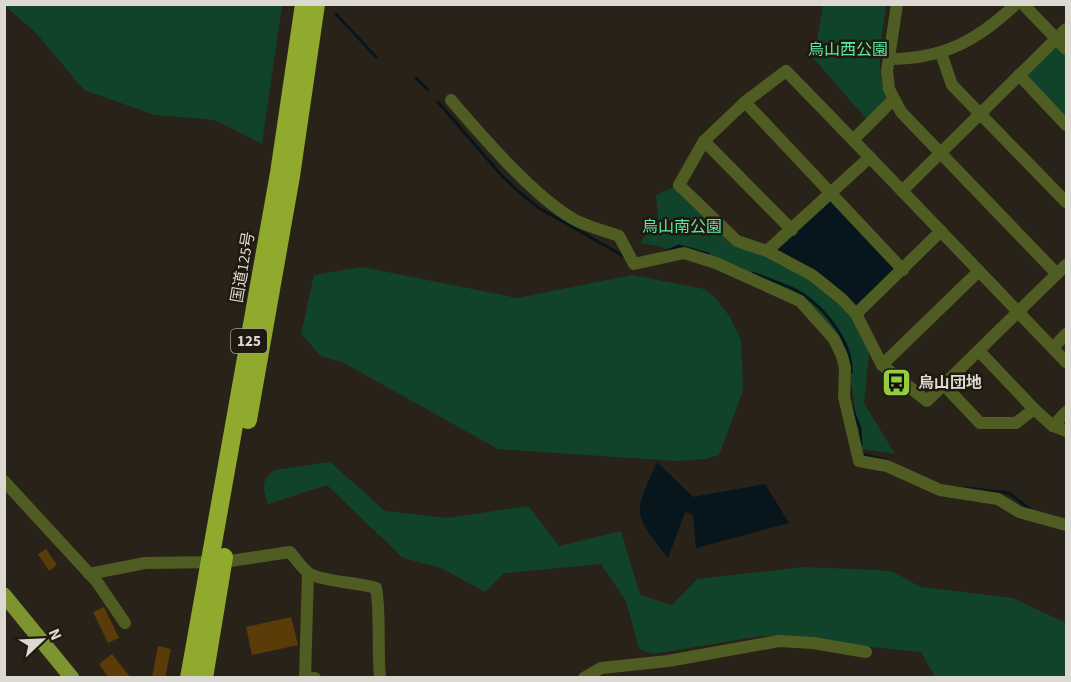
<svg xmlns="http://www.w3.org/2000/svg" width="1071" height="682" font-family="'Source Sans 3','Noto Sans JP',sans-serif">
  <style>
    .green { fill: #11432b }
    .water { fill: #06161c }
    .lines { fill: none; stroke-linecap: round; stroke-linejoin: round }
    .stream { stroke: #06161c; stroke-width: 3 }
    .building { fill: #5b3c08 }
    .minor { stroke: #4f5d23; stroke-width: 12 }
    .major { stroke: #7d9431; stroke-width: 15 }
    .highway { stroke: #8faa2d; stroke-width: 18 }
    .labels { text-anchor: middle; stroke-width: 5; stroke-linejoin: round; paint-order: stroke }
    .shield { fill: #1f1910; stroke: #a39f98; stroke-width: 1.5 }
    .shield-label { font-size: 15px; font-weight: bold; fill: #dcd8d2 }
    .park-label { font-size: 16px; fill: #5ce9a5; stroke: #1f1910 }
    .street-label { font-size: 16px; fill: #dcd8d2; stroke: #1f1910 }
    .poi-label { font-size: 16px; font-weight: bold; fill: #dcd8d2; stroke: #1f1910; text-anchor: start }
  </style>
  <rect width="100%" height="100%" fill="#292219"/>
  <!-- green -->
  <g class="green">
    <path d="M4,5H282L262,144L215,120L155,115L84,90L37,34Z"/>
    <path d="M823,5H886C882,38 874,70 888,102L868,121L814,59Z"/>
    <path d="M1057,44L1066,54V120L1028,81L1027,74Z"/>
    <path d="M679,185L737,241L767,251L842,299L870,344L864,403L895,454L861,449L845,341L787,295L662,247L640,243L658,218L656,195Z"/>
    <path d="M362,267L517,298L632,275L704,289L713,295L730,317L741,340L743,391L719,455L706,459L676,461L498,449L342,362L321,356L301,334L314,275Z"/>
    <path d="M330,462L385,511L448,518L528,506L559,546L621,531L640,595L672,605L697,579L804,567L878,570L894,572L920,587L1013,598L1066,623V677H935L921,652L761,636L653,654L639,649L626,601L601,564L504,573L485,592L441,568L403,558L327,485L268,504C263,490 260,479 275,470Z"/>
  </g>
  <!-- water -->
  <g class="water">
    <path d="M832,195L903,271L854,316L842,299L769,254Z"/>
    <path d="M657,462L693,497L765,484L789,523L696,548L693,515L685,512L668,558C632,512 633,516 657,462Z"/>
  </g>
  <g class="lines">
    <!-- stream -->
    <g class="stream">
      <path d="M336,14L376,57"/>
      <path d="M416,78L428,90"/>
      <path d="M438,102L502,176L520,193L539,208L625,257"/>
      <path d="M665,252L679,246L708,254"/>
      <path d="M753,273C769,280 789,285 804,295C827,311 853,344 851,372"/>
      <path d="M852,408L860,428L861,445"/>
      <path d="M861,454L889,461"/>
      <path d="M966,488L1009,493L1031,510"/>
    </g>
  </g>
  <!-- building -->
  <g class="building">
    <path d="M46,549L57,565L49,571L38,554Z"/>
    <path d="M104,607L119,638L108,643L93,612Z"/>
    <path d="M291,617L298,645L252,655L246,627Z"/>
    <path d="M158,646L171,649L165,678H152Z"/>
    <path d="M112,654L131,678H109L99,664Z"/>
  </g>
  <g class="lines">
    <!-- minor -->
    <g class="minor">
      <path d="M897,4L887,71L889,89L901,112L1057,274"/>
      <path d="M1023,4L1066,49"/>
      <path d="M941,53L952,85L1066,202"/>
      <path d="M889,59C943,59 977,41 1016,4"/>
      <path d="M1019,75L1066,125"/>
      <path d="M451,100C482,136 534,197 575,220C589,227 605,231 619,236L634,264L684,253L716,263L800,301L834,339L842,356L845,368L844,397L859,461L887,466L940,490L998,499L1019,512L1066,525"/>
      <path d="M745,102L903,270"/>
      <path d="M853,140L893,100"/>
      <path d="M704,141L792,230"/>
      <path d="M902,191L1066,29"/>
      <path d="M767,251L870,157"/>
      <path d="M1066,265L927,401L882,365L856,314L842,299L812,275L767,251L737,241L679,185L704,141L745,102L786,71C880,167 973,265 1066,362"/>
      <path d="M856,314L941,231"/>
      <path d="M1053,348L1066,334"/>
      <path d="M979,351L1034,409"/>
      <path d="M882,365L979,271"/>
      <path d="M944,385L980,423H1016L1034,409L1053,426L1066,431"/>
      <path d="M1053,426L1066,412"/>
      <path d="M4,481L97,582L125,623"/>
      <path d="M308,573L305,678H315"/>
      <path d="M89,574L145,563L223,562L290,552C296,559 302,569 310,574C325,582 357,582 376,588C381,617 377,647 380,678"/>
      <path d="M584,678L601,668L668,661L779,641L813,643L866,652"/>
    </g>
    <!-- major -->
    <path class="major" d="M4,595L72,678"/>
    <!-- highway -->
    <g class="highway">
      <path d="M248,420L291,176L316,4"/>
      <path d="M189,678L279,173L304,4"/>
      <path d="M204,678L224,557"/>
    </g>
  </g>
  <!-- icons -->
  <defs>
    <symbol id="bus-square" viewBox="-11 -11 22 22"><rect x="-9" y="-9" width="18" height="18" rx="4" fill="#93cc3d" stroke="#1f1910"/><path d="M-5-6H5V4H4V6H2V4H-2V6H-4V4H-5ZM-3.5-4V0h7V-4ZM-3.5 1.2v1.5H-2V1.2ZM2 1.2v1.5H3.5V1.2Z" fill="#111"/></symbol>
  </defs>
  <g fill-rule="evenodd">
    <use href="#bus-square" x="880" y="366" width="33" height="33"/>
  </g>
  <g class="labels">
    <!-- shield labels -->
    <rect class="shield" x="231" y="329" width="36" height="24" rx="4.5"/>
    <g class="shield-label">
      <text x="249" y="346">125</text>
    </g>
    <!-- park labels -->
    <g class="park-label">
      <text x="848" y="55">烏山西公園</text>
      <text x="682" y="232">烏山南公園</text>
    </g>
    <!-- street labels -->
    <g class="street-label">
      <text transform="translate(242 267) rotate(-80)" y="6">国道125号</text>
    </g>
    <!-- poi labels -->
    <g class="poi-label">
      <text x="918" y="388">烏山団地</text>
    </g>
  </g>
  <!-- border -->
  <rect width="1071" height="682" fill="none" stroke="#dcd8d2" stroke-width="12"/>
  <!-- north arrow -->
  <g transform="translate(42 640) rotate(67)" stroke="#1f1910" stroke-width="4.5" paint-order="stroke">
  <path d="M0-4.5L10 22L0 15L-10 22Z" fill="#dcd8d2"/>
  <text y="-9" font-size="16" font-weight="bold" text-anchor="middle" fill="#dcd8d2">N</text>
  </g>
</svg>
